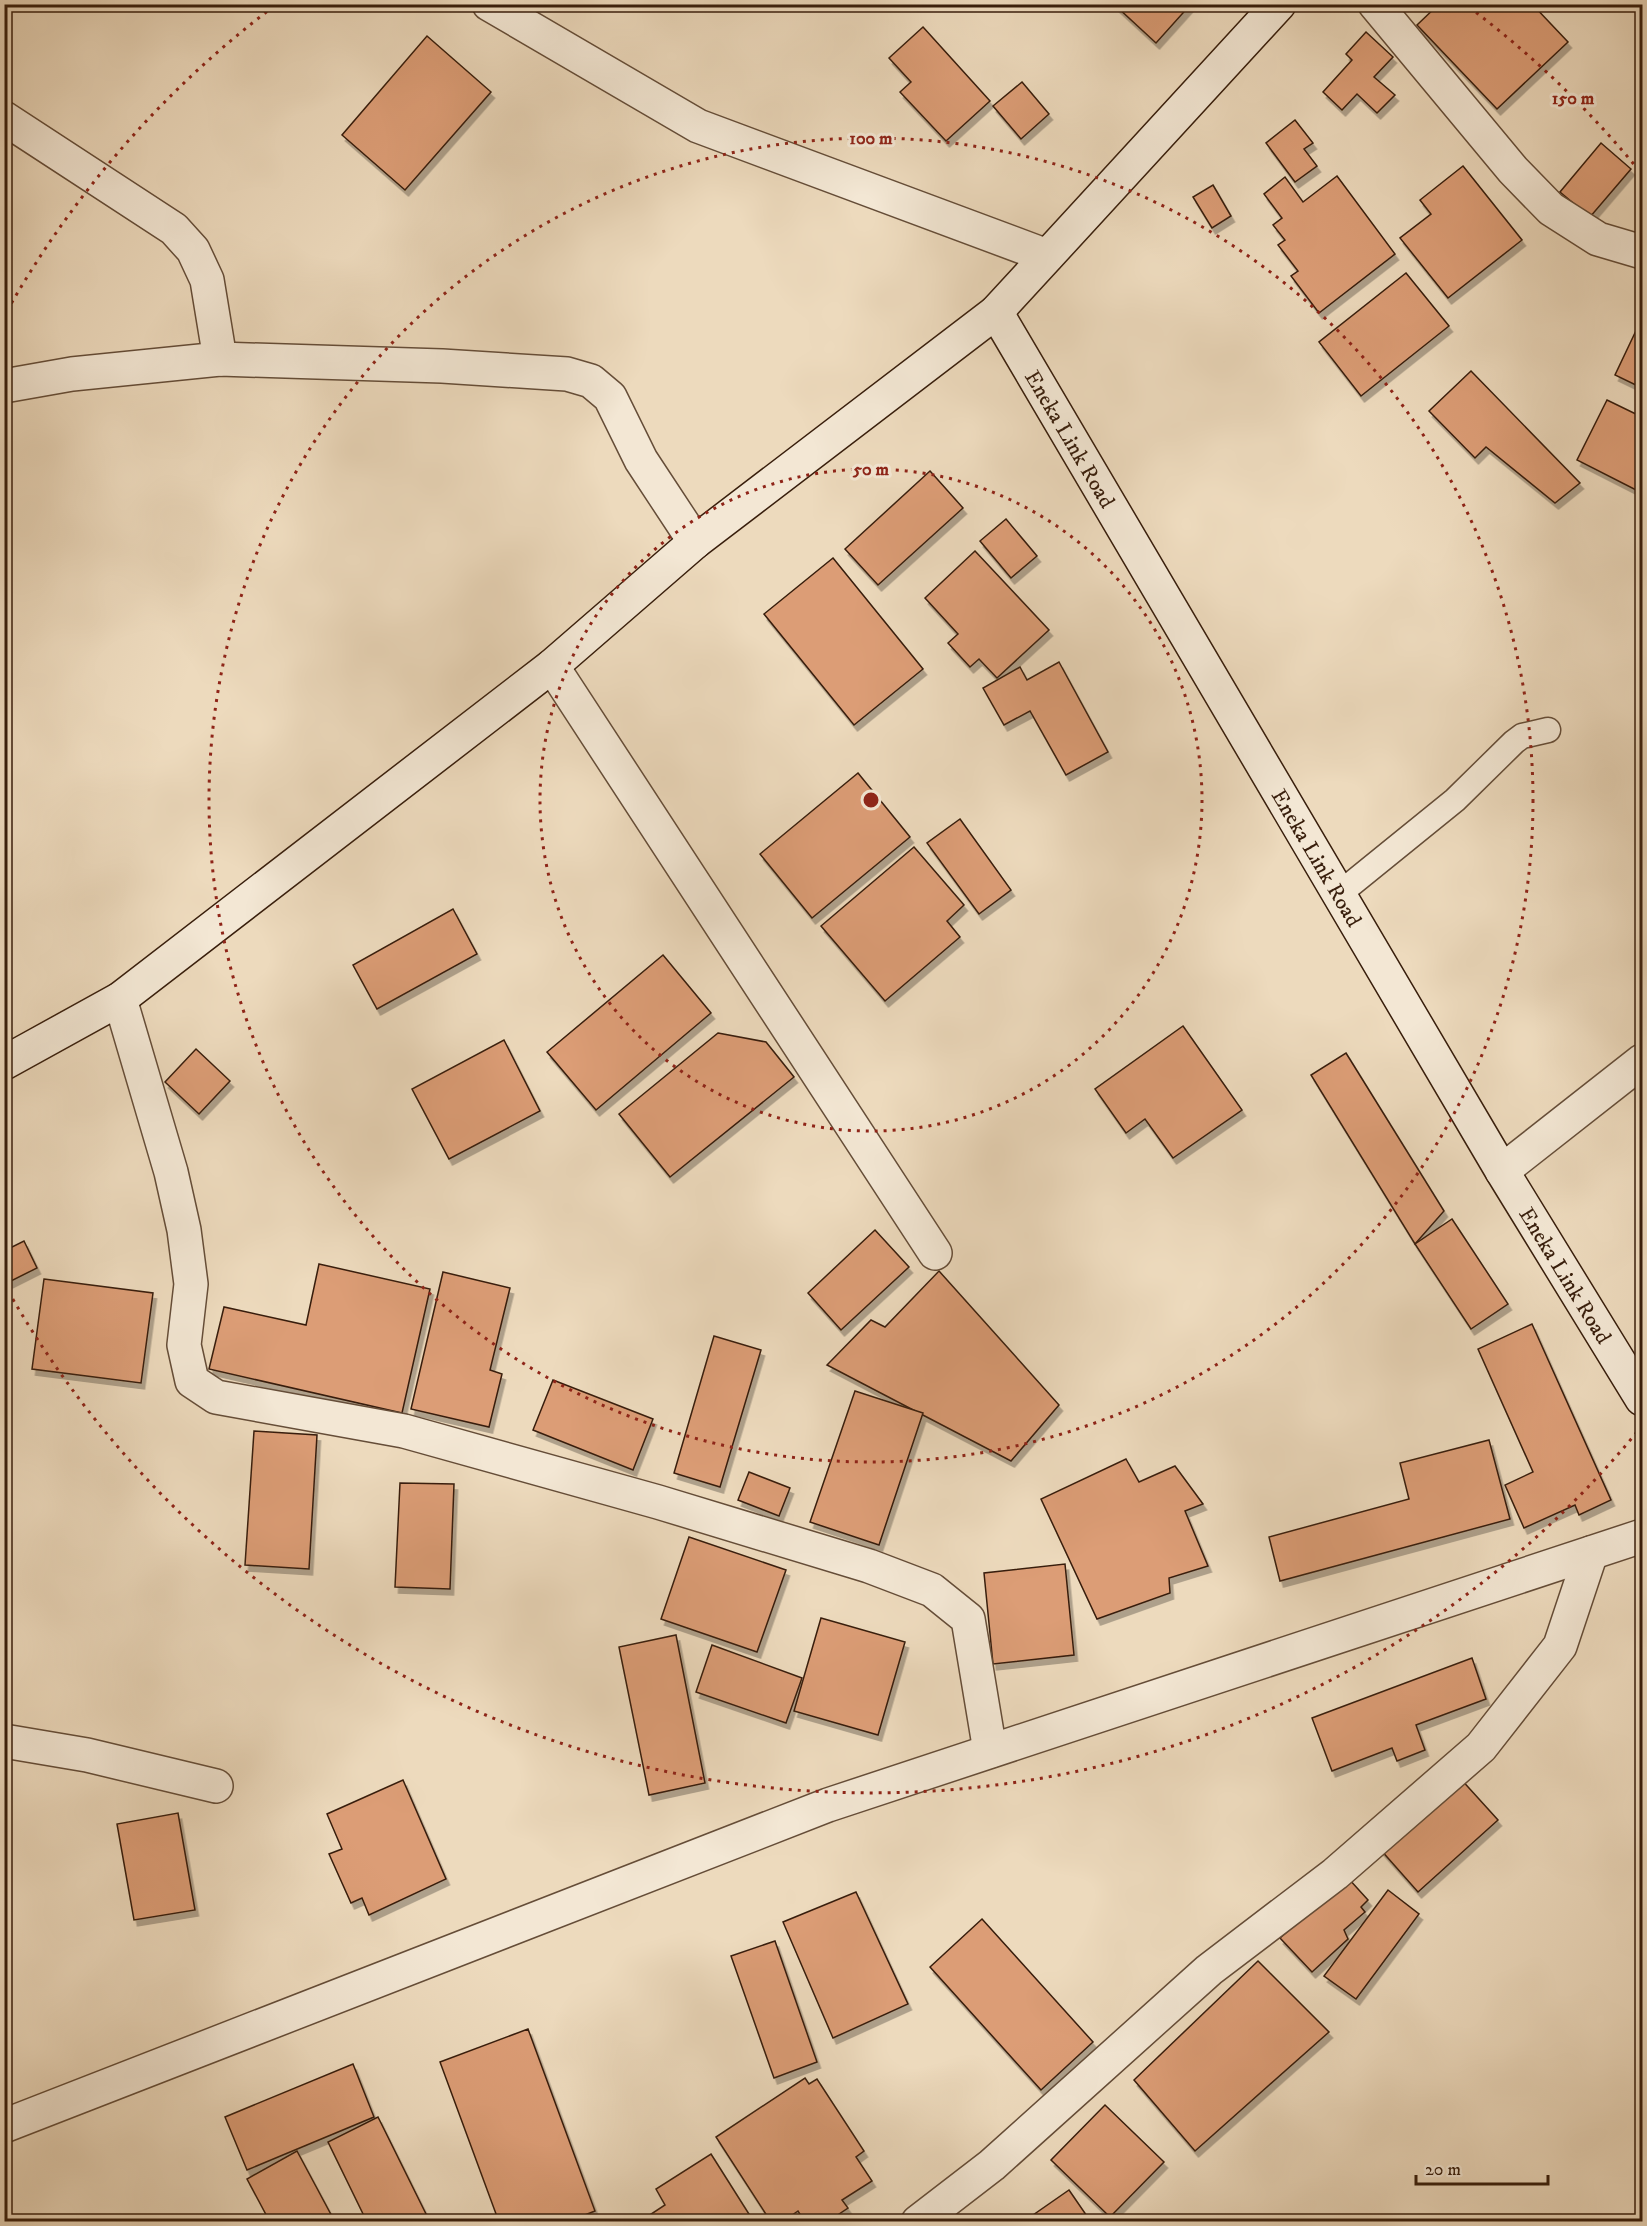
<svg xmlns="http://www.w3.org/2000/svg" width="1647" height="2226" font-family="'IM FELL DW Pica',serif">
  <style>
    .building { fill: #dc9d76; stroke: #381e0c; stroke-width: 1.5; filter: url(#shadow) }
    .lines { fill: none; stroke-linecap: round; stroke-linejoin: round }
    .lane-casing { stroke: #654d38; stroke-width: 27 }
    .street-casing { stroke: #654d38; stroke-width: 36 }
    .secondary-casing { stroke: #381e0c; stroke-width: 36 }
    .lane { stroke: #f3e7d4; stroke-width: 24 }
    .street { stroke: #f3e7d4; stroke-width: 33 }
    .secondary { stroke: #f3e7d4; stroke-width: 33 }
    .ring { fill: none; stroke: #8f2418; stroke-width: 3; stroke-dasharray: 3 6 }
    .labels { text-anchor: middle; stroke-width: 6; stroke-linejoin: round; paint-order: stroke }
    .street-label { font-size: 22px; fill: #381e0c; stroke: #f3e7d4 }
    .centre { fill: #8f2418; stroke: #f3e7d4; stroke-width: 3 }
    .ring-label { font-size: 18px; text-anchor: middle; font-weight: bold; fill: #8f2418; stroke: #f3e7d4; stroke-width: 6; stroke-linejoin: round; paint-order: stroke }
  </style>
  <defs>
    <filter id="shadow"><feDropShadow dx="3.5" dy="6" stdDeviation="0" flood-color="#0004"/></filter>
  </defs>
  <rect width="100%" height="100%" fill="#eddabd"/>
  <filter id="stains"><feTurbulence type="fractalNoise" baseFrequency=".00333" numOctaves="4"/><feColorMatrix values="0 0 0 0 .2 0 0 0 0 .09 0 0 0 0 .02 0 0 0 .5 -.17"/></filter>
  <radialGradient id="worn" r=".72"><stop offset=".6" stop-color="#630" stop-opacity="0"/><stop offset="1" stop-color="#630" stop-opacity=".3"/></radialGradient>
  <!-- building -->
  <g class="building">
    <path d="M1117,4H1191L1156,43L1116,6Z"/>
    <path d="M1439,4H1532L1568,42L1497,109L1417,25Z"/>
    <path d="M923,27L990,101L946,141L900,92L911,82L889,58Z"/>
    <path d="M1366,32L1393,57L1374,77L1395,95L1377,113L1357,94L1342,110L1323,92L1352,60L1346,54Z"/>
    <path d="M427,36L491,92L405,190L342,135Z"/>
    <path d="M1022,82L1049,114L1021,139L993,106Z"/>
    <path d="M1295,120L1313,143L1304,149L1317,166L1295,182L1266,143Z"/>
    <path d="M1601,143L1631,169L1590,217L1560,192Z"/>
    <path d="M1463,166L1522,240L1448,298L1400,238L1431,214L1420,200Z"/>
    <path d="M1337,176L1395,254L1319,313L1291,276L1298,271L1278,245L1285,240L1273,225L1282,218L1264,194L1285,177L1303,202Z"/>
    <path d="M1213,185L1231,216L1212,228L1193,197Z"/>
    <path d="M1642,192V206L1636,203Z"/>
    <path d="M1406,273L1449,326L1361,396L1319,342Z"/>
    <path d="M1642,318V388L1615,375Z"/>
    <path d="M1471,371L1580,483L1555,503L1486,447L1475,458L1429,411Z"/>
    <path d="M1607,400L1642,417V493L1577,460Z"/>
    <path d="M930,471L963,508L878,585L845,549Z"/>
    <path d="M1006,519L1037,556L1011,578L980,541Z"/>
    <path d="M975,551L1049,630L997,678L979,659L970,667L948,643L958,634L925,598Z"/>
    <path d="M833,558L923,669L854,725L764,614Z"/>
    <path d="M1059,662L1108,752L1066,775L1030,711L1004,725L983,688L1020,667L1027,680Z"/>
    <path d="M858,773L910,837L812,918L760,854Z"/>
    <path d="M960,819L1011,890L979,914L927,843Z"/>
    <path d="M914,847L964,905L947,921L960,937L885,1001L821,926Z"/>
    <path d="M453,909L477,954L377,1009L353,965Z"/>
    <path d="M663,955L711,1013L596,1110L547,1052Z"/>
    <path d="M1183,1026L1242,1110L1173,1158L1145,1119L1126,1133L1095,1089Z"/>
    <path d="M718,1033L766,1042L794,1077L670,1177L619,1114Z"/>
    <path d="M504,1040L540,1111L449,1159L412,1089Z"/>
    <path d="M196,1049L230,1081L199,1114L165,1082Z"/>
    <path d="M1346,1053L1444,1211L1415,1244L1311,1075Z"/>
    <path d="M1452,1219L1508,1304L1471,1329L1415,1244Z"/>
    <path d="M875,1230L909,1267L841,1330L808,1293Z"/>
    <path d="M24,1241L37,1268L9,1282L4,1271V1251Z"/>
    <path d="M319,1264L430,1289L402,1413L209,1369L224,1307L306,1325Z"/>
    <path d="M939,1271L1059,1405L1011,1461L827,1365L871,1320L885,1327Z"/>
    <path d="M443,1272L510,1288L490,1370L502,1374L489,1427L411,1409Z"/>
    <path d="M44,1279L153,1293L141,1383L32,1369Z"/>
    <path d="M1532,1324L1611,1500L1579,1515L1575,1505L1524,1528L1505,1485L1533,1472L1478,1349Z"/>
    <path d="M714,1336L761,1350L720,1487L674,1473Z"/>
    <path d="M553,1380L653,1419L633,1470L533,1430Z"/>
    <path d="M855,1391L923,1413L879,1545L810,1522Z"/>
    <path d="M254,1431L317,1435L309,1569L245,1565Z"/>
    <path d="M1489,1440L1510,1519L1280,1581L1269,1537L1409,1499L1400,1463Z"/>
    <path d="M1126,1459L1139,1482L1175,1466L1203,1504L1185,1511L1208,1566L1169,1578L1170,1593L1097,1619L1041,1499Z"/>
    <path d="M749,1472L790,1488L779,1516L738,1500Z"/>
    <path d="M400,1483L454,1484L450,1589L395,1587Z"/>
    <path d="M689,1537L786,1570L757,1652L661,1619Z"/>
    <path d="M1065,1564L1074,1655L993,1664L984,1573Z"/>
    <path d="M821,1618L905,1642L878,1735L794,1711Z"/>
    <path d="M676,1635L705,1783L649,1795L619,1647Z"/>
    <path d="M712,1645L802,1678L786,1723L696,1692Z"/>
    <path d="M1472,1658L1486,1699L1416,1725L1425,1750L1397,1761L1392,1748L1332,1771L1312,1718Z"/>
    <path d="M1459,1777L1498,1820L1418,1892L1380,1849Z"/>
    <path d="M403,1780L446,1879L369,1915L362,1898L351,1903L329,1854L342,1849L327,1814Z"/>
    <path d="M178,1813L195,1910L134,1920L117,1824Z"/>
    <path d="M1348,1878L1368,1900L1361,1907L1365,1912L1344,1930L1348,1939L1312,1972L1280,1938Z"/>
    <path d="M1388,1890L1419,1914L1356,1999L1324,1976Z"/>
    <path d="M856,1892L908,2004L833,2038L783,1922Z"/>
    <path d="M982,1919L1093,2042L1041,2090L930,1967Z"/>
    <path d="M775,1941L817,2062L774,2078L731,1956Z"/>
    <path d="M1258,1961L1329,2032L1195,2151L1134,2080Z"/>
    <path d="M528,2029L595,2211L567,2222H499L440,2062Z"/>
    <path d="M353,2064L374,2117L247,2170L225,2117Z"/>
    <path d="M805,2078L809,2084L817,2079L864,2151L856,2157L872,2181L842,2200L848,2208L827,2222H805L798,2211L782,2222H771L716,2137Z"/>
    <path d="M1105,2105L1164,2162L1110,2217L1051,2160Z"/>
    <path d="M378,2117L430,2222H367L328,2142Z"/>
    <path d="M297,2151L335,2222H270L247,2179Z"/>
    <path d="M711,2154L754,2222H639L665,2205L656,2189Z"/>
    <path d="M1069,2190L1091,2222H1023Z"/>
  </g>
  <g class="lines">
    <defs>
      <path id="lane" d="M1339,894L1455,800L1514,742L1522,736L1548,730"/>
      <g id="street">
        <path d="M489,4L698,126L1047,256"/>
        <path d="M1375,4L1513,170L1551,209L1598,239L1642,252"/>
        <path d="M4,118L174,229L193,250L207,280L220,359"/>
        <path d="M4,386L72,374L220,359L442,366L567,374L591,381L610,397L641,460L695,542"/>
        <path d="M552,666L935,1253"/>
        <path d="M120,999L171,1172L184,1230L191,1284L184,1345L192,1381L216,1397L404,1431L658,1502L869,1566L932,1590L968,1619L990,1751"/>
        <path d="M1502,1171L1642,1061"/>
        <path d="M4,1741L87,1755L216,1786"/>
        <path d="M4,2126L828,1805L1642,1536"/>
        <path d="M918,2222L992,2165L1209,1970L1335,1874L1481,1747L1560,1646L1591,1553"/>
      </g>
      <g id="secondary">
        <path id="s1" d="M996,312L1502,1171L1642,1399"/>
        <path d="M4,1063L120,999L552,666L695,542L996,312L1279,4"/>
      </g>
    </defs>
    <!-- lane casing -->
    <use href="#lane" class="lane-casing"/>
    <!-- street casing -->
    <use href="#street" class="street-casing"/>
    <!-- secondary casing -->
    <use href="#secondary" class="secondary-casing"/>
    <!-- lane -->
    <use href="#lane" class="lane"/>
    <!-- street -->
    <use href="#street" class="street"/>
    <!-- secondary -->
    <use href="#secondary" class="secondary"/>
  </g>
  <!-- distance rings -->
  <g class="ring">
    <circle cx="871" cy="800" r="331"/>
    <circle cx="871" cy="800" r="662"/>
    <path d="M1637 1432A993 993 0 0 1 7 1289M7 311A993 993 0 0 1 273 7M1469 7A993 993 0 0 1 1637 168"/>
  </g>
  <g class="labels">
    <!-- street labels -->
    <g class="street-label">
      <text dy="8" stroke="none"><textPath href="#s1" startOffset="147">Eneka Link Road</textPath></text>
      <text dy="8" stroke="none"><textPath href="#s1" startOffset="633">Eneka Link Road</textPath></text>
      <text dy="8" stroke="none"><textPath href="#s1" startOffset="1119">Eneka Link Road</textPath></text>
    </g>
  </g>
  <circle cx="871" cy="800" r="9" class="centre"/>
  <g class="ring-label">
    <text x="1573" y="104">150 m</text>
    <text x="871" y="144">100 m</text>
    <text x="871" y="475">50 m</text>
  </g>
  <!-- margin -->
  <rect width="1647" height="2226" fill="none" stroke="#eddabd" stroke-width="24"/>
  <rect x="6" y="6" width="1635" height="2214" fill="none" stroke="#381e0c" stroke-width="3"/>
  <rect x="12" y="12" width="1623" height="2202" fill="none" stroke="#381e0c" stroke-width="1.5"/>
  <!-- scale -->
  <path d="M1416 2175v9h132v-9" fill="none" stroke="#381e0c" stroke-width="3"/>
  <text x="1425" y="2175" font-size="18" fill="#381e0c" stroke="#f3e7d4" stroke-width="4.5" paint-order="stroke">20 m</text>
  <rect width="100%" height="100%" filter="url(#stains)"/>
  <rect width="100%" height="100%" fill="url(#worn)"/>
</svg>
